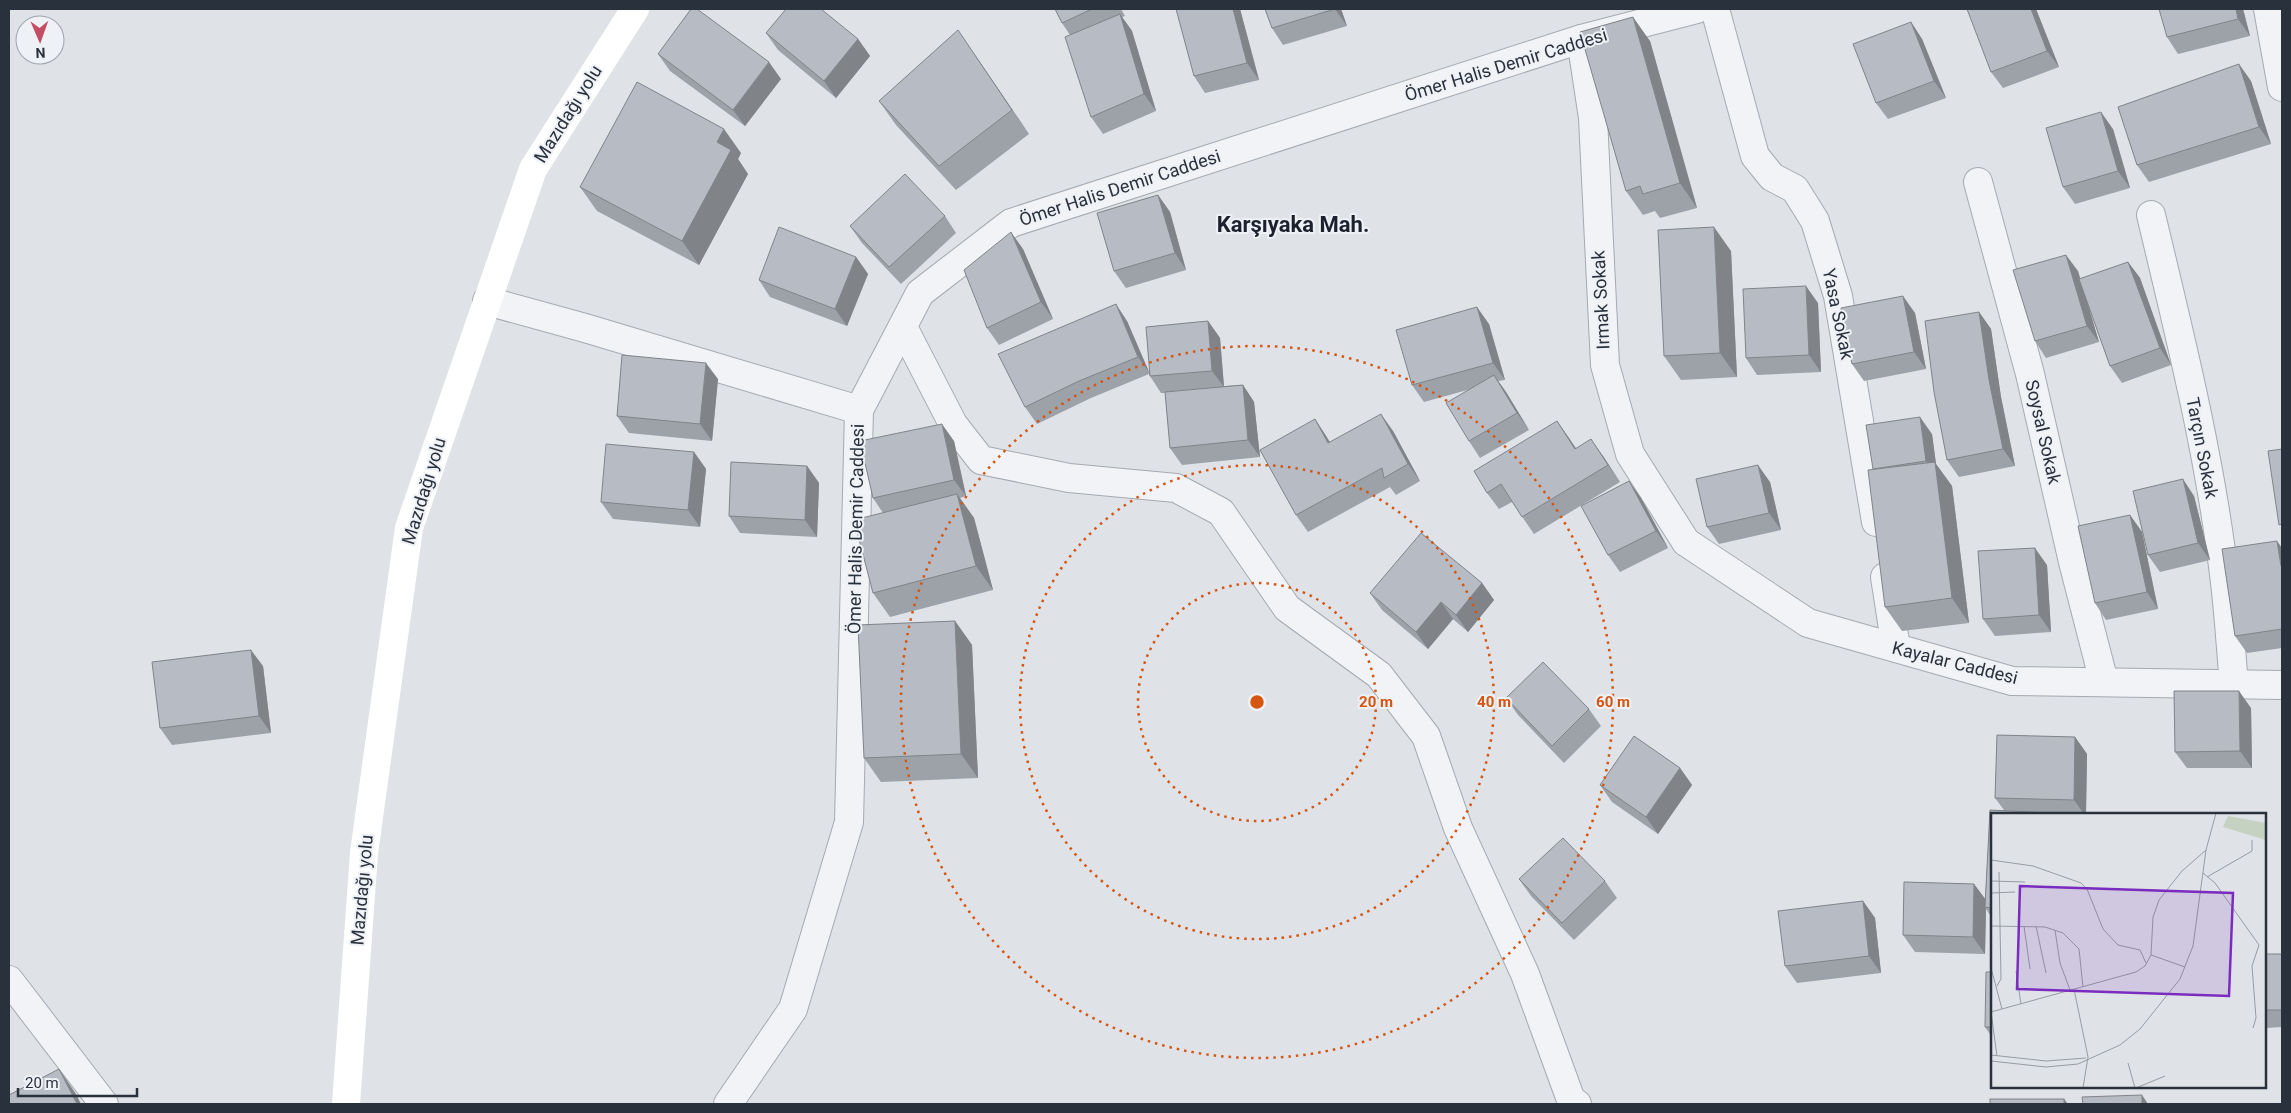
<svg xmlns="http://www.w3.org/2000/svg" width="2291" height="1113" font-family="Roboto,sans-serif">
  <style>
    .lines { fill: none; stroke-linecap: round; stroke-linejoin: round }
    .minor-casing { stroke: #a5aab1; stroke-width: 30 }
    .tertiary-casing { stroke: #a5aab1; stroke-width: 30 }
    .minor { stroke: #f1f3f6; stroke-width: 28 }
    .tertiary { stroke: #f1f3f6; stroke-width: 28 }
    .secondary { stroke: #fff; stroke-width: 28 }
    .wall { fill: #9da2a9 }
    .shaded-wall { fill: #808489 }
    .building { fill: #b7bcc4; stroke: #808489 }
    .ring { fill: none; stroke: #d55511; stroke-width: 2.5; stroke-dasharray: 2.5 5 }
    .labels { text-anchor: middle; stroke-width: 4; stroke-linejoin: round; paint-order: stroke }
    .street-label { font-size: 18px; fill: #29313d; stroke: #eef1f5 }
    .district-label { font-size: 22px; font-weight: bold; fill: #1b222e; stroke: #eef1f5 }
    .inset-road { fill: none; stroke: #969ca3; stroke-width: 1 }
    .view { fill: #7b2cbf; fill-opacity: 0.15; stroke: #7b2cbf; stroke-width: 2.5 }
    .inset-edge { fill: none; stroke: #29313d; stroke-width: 2.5 }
    .centre { fill: #d55511; stroke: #eef1f5; stroke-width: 2.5 }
    .ring-label { font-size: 15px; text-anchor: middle; font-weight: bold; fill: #d55511; stroke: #eef1f5; stroke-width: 4; stroke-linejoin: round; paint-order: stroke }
  </style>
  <rect width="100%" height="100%" fill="#dfe3e7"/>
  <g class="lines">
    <defs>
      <g id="minor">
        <path d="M1715,9L1755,156L1772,177L1795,189L1815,221L1838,296L1876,522"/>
        <path d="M2268,9L2282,87"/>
        <path d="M1581,39L1593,118L1605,365L1630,454L1686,542"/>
        <path d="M1978,182L2030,374L2073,562L2104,682"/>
        <path d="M2151,215C2180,336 2211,459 2225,583C2229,616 2231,651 2234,685"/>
        <path d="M487,301L585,328L859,410"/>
        <path d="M903,327L953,424L981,460L1069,478L1176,488L1221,512L1287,608L1379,675L1426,736L1458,828L1525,974L1571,1100L1577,1104"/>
        <path d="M1885,577L1896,648"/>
        <path d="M9,980L104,1104"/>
      </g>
      <g id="tertiary">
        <path d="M1686,542L1808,623L2012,681L2282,685"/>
        <path d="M728,1104L793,1009L849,822L859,410L920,293L1011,223L1581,39L1697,9"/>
      </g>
    </defs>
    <!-- minor casing -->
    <use href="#minor" class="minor-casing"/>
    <!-- tertiary casing -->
    <use href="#tertiary" class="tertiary-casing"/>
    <!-- minor -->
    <use href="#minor" class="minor"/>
    <!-- tertiary -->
    <use href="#tertiary" class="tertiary"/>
    <!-- secondary -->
    <path class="secondary" d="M346,1104L364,853L409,528L533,169L635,9"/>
  </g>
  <!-- wall -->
  <g class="wall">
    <path d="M1055,9H1121L1125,16L1122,17L1132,31L1156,111L1103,134L1091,117L1070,35L1062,23Z"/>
    <path d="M1240,9L1259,80L1205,93L1194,76Z"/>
    <path d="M1265,9H1341L1347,26L1283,45L1272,28Z"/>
    <path d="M2036,9L2059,67L2003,88L1991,72Z"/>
    <path d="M2243,9L2250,36L2178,54L2167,37Z"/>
    <path d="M1911,22L1922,39L1946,98L1888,119L1876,103Z"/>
    <path d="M766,33L858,39L870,56L836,98L778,50Z"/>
    <path d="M1650,41L1697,208L1660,218L1655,211L1643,215L1626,191Z"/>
    <path d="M658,54L781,79L745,126L670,71Z"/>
    <path d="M975,55L1029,134L956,190L896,125L879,101Z"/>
    <path d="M2251,81L2271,144L2149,182L2137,165Z"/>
    <path d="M2113,129L2130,188L2075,204L2063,187Z"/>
    <path d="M741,153L738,159L748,174L699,265L597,211L580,187Z"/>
    <path d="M1158,195L1170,212L1186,270L1126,288L1114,271Z"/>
    <path d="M945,216L956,233L901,284L862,243L850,226Z"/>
    <path d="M1023,249L1053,319L999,345L987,328Z"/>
    <path d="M1731,251L1737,377L1681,380L1664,356Z"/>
    <path d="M856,257L868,274L847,326L770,297L759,280Z"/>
    <path d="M2128,262L2140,278L2171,365L2122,383L2110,366L2086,298L2099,342L2046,358L2035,341L2078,271L2080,279Z"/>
    <path d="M1818,303L1821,372L1757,375L1746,358Z"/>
    <path d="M1979,312L1991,329L2001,397L2015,466L1959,477L1947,460Z"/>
    <path d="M1915,313L1926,369L1864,381L1852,364Z"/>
    <path d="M1127,321L1149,373L1208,321L1220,338L1224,386L1243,385L1254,402L1260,457L1182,465L1170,448L1165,393H1161L1150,376L1149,374L1091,398L1037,424L1025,407Z"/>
    <path d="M1489,324L1505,380L1498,381L1506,392L1529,430L1480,458L1469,441L1471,389L1424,402L1412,385Z"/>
    <path d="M718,379L712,441L629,433L617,416Z"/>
    <path d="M1315,419L1330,442L1393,431L1420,481L1396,495L1390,487L1308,532L1296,515Z"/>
    <path d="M1557,421L1576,448L1603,456L1620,482L1534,534L1512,502L1499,509L1487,493Z"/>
    <path d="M1932,434L1936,464L1952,486L1969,623L1902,631L1885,607L1873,470Z"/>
    <path d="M954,441L966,496L960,498L974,518L993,590L890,617L873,593L883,513L873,498Z"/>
    <path d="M694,452L706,469L700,527L613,519L601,502Z"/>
    <path d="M807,466L819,483L817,537L740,533L729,516Z"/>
    <path d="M1770,482L1781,530L1719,544L1707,527Z"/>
    <path d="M2194,496L2210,560L2160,572L2148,555Z"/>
    <path d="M1641,498L1668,548L1620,572L1608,555Z"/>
    <path d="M2130,515L2142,532L2158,609L2106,620L2095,603Z"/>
    <path d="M2282,548V648L2247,653L2235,636Z"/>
    <path d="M2047,565L2051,632L1995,636L1983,619Z"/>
    <path d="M1482,583L1494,600L1468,632L1453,619L1428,649L1382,610L1370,593Z"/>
    <path d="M955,621L972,645L978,778L881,782L864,758Z"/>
    <path d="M263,666L271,733L172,745L160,728Z"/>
    <path d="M1506,698L1589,709L1601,726L1564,763L1518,715Z"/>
    <path d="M2251,708L2252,768H2187L2175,752Z"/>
    <path d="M1997,735L2075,737L2087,754L2086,814H1992V918L1986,909L1985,954L1915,952L1903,935L1904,882L1974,884L1985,899L1990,810H2004L1995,798Z"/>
    <path d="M1680,768L1692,785L1658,834L1612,802L1600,785Z"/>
    <path d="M1519,879L1605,881L1617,898L1574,940L1531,896Z"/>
    <path d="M1863,901L1875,918L1881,973L1797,983L1785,966Z"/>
    <path d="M2265,954H2282V1027L2265,1028Z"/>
    <path d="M1992,972V1037L1985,1027Z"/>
  </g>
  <!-- shaded-wall -->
  <g class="shaded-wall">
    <path d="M1233,9H1240L1259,80L1247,63Z"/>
    <path d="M1335,9H1341L1347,26Z"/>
    <path d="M2031,9H2036L2059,67L2047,51Z"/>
    <path d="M2236,9H2243L2250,36L2238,19Z"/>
    <path d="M1120,14L1132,31L1156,111L1144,94Z"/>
    <path d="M1633,17L1650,41L1697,208L1680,183Z"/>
    <path d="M1911,22L1922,39L1946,98L1934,81Z"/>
    <path d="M958,30L975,55L1029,134L1012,110Z"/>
    <path d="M858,39L870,56L836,98L824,81Z"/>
    <path d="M769,62L781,79L745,126L733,110Z"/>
    <path d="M2239,64L2251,81L2271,144L2259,127Z"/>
    <path d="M2101,112L2113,129L2130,188L2118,171Z"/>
    <path d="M724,129L741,153L738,159L748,174L699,265L682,241L717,142Z"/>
    <path d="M1158,195L1170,212L1186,270L1175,253Z"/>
    <path d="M1714,227L1731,251L1737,377L1720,353Z"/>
    <path d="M1011,232L1023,249L1053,319L1041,302Z"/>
    <path d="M2066,255L2078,271L2099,342L2087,326Z"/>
    <path d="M856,257L868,274L847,326L835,309Z"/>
    <path d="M2128,262L2140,278L2171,365L2160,348Z"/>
    <path d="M1806,286L1818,303L1821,372L1809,355Z"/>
    <path d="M1903,296L1915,313L1926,369L1914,352Z"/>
    <path d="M1116,304L1127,321L1150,374L1138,357Z"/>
    <path d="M1477,307L1489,324L1505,380L1493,363Z"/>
    <path d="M1979,312L1991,329L2001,397L2015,466L2003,449L1989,380Z"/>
    <path d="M1208,321L1220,338L1224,387L1212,371Z"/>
    <path d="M706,363L718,379L712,441L700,424Z"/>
    <path d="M1494,375L1506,392L1529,430L1517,413Z"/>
    <path d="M1243,385L1254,402L1260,457L1248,440Z"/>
    <path d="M1381,414L1393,431L1420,481L1408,464Z"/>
    <path d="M1920,417L1932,434L1936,464L1952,486L1969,623L1952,598L1936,475L1926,461Z"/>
    <path d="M1315,419L1326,436L1340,460L1328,443Z"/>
    <path d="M1557,421L1569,438L1587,466L1575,449Z"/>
    <path d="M942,424L954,441L966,496L954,480Z"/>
    <path d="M1591,439L1603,456L1620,482L1608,465Z"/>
    <path d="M694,452L706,469L700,527L688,510Z"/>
    <path d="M1758,465L1770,482L1781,530L1769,513Z"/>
    <path d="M807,466L819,483L817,537L805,520Z"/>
    <path d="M2183,479L2194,496L2210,560L2198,543Z"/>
    <path d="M1629,481L1641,498L1668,548L1656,531Z"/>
    <path d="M957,494L974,518L993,590L976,566Z"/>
    <path d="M2130,515L2142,532L2158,609L2147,592Z"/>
    <path d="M2277,541L2282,548V568L2281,566Z"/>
    <path d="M2035,548L2047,565L2051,632L2039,615Z"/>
    <path d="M1482,583L1494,600L1468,632L1456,615Z"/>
    <path d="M1441,602L1453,619L1428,649L1416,632Z"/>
    <path d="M955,621L972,645L978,778L961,754Z"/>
    <path d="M251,650L263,666L271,733L259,716Z"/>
    <path d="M2239,691L2251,708L2252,768L2240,751Z"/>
    <path d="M2075,737L2087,754L2086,814H2084L2074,800Z"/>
    <path d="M1680,768L1692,785L1658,834L1646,817Z"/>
    <path d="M1974,884L1986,900L1985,907L1986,909L1985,954L1973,937Z"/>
    <path d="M1863,901L1875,918L1881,973L1869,956Z"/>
    <path d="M59,1069L76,1094L81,1104H77Z"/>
    <path d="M2142,1095L2148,1104H2142Z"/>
    <path d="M2064,1099L2068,1104H2064Z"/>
  </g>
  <!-- building -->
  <g class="building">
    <path d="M691,9H697L769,62L733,110L658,54Z"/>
    <path d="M786,9H821L858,39L824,81L766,33Z"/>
    <path d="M1055,9H1092L1062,23Z"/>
    <path d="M1176,9H1233L1247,63L1194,76Z"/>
    <path d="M1265,9H1335L1272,28Z"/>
    <path d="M1967,9H2031L2047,51L1991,72Z"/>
    <path d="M2159,9H2236L2238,19L2167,37Z"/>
    <path d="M1120,14L1144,94L1091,117L1065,37Z"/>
    <path d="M1633,17L1680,183L1643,194L1640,186L1626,191L1580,32Z"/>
    <path d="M1911,22L1934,81L1876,103L1853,44Z"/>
    <path d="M958,30L1012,110L939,166L879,101Z"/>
    <path d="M2239,64L2259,127L2137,165L2118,107Z"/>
    <path d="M637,82L724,129L717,142L731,150L682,241L580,187Z"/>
    <path d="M2101,112L2118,171L2063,187L2046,128Z"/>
    <path d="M905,174L945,216L889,267L850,226Z"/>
    <path d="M1158,195L1175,253L1114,271L1097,213Z"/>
    <path d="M779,227L856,257L835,309L759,280Z"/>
    <path d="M1714,227L1720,353L1664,356L1658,230Z"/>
    <path d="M1011,232L1041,302L987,328L964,270Z"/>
    <path d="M2066,255L2087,326L2035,341L2013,270Z"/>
    <path d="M2128,262L2160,348L2110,366L2079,279Z"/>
    <path d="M1806,286L1809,355L1746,358L1743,289Z"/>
    <path d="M1903,296L1914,352L1852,364L1841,308Z"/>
    <path d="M1116,304L1138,357L1079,381L1025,407L998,354Z"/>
    <path d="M1477,307L1493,363L1412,385L1396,330Z"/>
    <path d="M1979,312L1989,380L2003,449L1947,460L1934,392L1925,321Z"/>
    <path d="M1208,321L1212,371L1150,376L1146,327Z"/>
    <path d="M622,355L706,363L700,424L617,416Z"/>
    <path d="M1494,375L1517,413L1469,441L1446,403Z"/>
    <path d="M1243,385L1248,440L1170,448L1165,392Z"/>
    <path d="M1381,414L1408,464L1384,478L1382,468L1296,515L1260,450L1315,419L1328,443Z"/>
    <path d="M1920,417L1926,461L1873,469L1866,425Z"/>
    <path d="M1557,421L1575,449L1591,439L1608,465L1522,517L1501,484L1487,493L1474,471Z"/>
    <path d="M942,424L954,480L873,498L860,441Z"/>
    <path d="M606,444L694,452L688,510L601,502Z"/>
    <path d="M2282,449V524L2279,525L2268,451Z"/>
    <path d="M731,462L807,466L805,520L729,516Z"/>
    <path d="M1935,462L1952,598L1885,607L1868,470Z"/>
    <path d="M1758,465L1769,513L1707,527L1696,479Z"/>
    <path d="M2183,479L2198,543L2148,555L2133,491Z"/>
    <path d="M1629,481L1656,531L1608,555L1581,506Z"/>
    <path d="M957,494L976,566L873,593L854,520Z"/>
    <path d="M2130,515L2147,592L2095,603L2078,526Z"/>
    <path d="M1421,533L1482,583L1456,615L1441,602L1416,632L1370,593Z"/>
    <path d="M2277,541L2281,566H2282V629L2235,636L2222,549Z"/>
    <path d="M2035,548L2039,615L1983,619L1978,551Z"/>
    <path d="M955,621L961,754L864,758L858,625Z"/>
    <path d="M251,650L259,716L160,728L152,662Z"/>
    <path d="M1543,662L1589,709L1552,746L1506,698Z"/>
    <path d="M2174,691H2239L2240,751L2175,752Z"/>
    <path d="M1997,735L2075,737L2074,800L1995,798Z"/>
    <path d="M1634,736L1680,768L1646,817L1600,785Z"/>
    <path d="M1990,810L2069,814H1992V908L1985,907Z"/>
    <path d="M1563,838L1605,881L1562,923L1519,879Z"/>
    <path d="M1904,882L1974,884L1973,937L1903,935Z"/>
    <path d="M1863,901L1869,956L1785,966L1778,911Z"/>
    <rect x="2265" y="954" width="17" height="56"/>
    <path d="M1986,972H1992V1027H1985Z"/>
    <path d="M59,1069L77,1104H9V1095Z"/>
    <path d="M2142,1095V1104H2083L2082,1097Z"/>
    <rect x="1990" y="1099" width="74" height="5"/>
  </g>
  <!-- distance rings -->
  <g class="ring">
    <circle cx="1257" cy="702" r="119"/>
    <circle cx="1257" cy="702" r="237"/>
    <circle cx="1257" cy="702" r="356"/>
  </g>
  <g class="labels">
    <!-- street labels -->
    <g class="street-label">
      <text transform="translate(1506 65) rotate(-17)" y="6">Ömer Halis Demir Caddesi</text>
      <text transform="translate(568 114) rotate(-58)" y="6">Mazıdağı yolu</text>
      <text transform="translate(1120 188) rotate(-18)" y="6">Ömer Halis Demir Caddesi</text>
      <text transform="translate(1601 300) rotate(-93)" y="6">Irmak Sokak</text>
      <text transform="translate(1838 314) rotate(78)" y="6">Yasa Sokak</text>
      <text transform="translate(2043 432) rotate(77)" y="6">Soysal Sokak</text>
      <text transform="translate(2202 448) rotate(79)" y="6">Tarçın Sokak</text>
      <text transform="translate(424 491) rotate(-73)" y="6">Mazıdağı yolu</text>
      <text transform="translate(856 529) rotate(-89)" y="6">Ömer Halis Demir Caddesi</text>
      <text transform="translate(1955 663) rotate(14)" y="6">Kayalar Caddesi</text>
      <text transform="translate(362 890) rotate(-85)" y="6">Mazıdağı yolu</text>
    </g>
    <!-- district labels -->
    <g class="district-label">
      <text x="1293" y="232">Karşıyaka Mah.</text>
    </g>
  </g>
  <!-- overview -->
  <g transform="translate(1991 813)">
    <rect width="275" height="275" fill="#dfe3e7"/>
    <path d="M237,3L275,10V27L232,14Z" fill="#c5d1c1"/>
    <path class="inset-road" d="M0,47L42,53L90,70L96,76L112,116L127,132L149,137L155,150M212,60L224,70L268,132L261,153L265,205L262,215M216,64L261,38V27M0,68L34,69M0,80L24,79M0,113L54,114L72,120L88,136L92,174M33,113L39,156M45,113L55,160M64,117L69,150L79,177M160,142L194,154M0,155L11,196M25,158L30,191M6,173L10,166L8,59M83,176L97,244L92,275M0,199L145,159L154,153L160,142L162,104L168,87L191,58L215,37M0,199L6,243M0,242L55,248L95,245M0,248L55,254L87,251L129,232L149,216L189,166L202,133L215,37L225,0M137,250L144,275M145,275L174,263"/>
    <path class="view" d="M29,73L242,80L238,183L26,176Z"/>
    <rect width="275" height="275" class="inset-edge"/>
  </g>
  <circle cx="1257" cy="702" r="8" class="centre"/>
  <g class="ring-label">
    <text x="1376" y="707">20 m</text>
    <text x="1494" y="707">40 m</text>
    <text x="1613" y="707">60 m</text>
  </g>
  <!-- border -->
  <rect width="2291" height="1113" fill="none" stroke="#29313d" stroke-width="20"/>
  <!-- north arrow -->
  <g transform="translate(40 40) rotate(178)"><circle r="24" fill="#eef1f5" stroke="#9fa4ab"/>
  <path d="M0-4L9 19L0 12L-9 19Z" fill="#c44c63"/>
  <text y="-8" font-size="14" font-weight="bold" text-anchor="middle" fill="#29313d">N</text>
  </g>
  <!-- scale -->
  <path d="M18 1088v8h119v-8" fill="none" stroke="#29313d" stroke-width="2.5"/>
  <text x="25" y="1088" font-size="15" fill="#29313d" stroke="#eef1f5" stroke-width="4" paint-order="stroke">20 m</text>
</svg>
